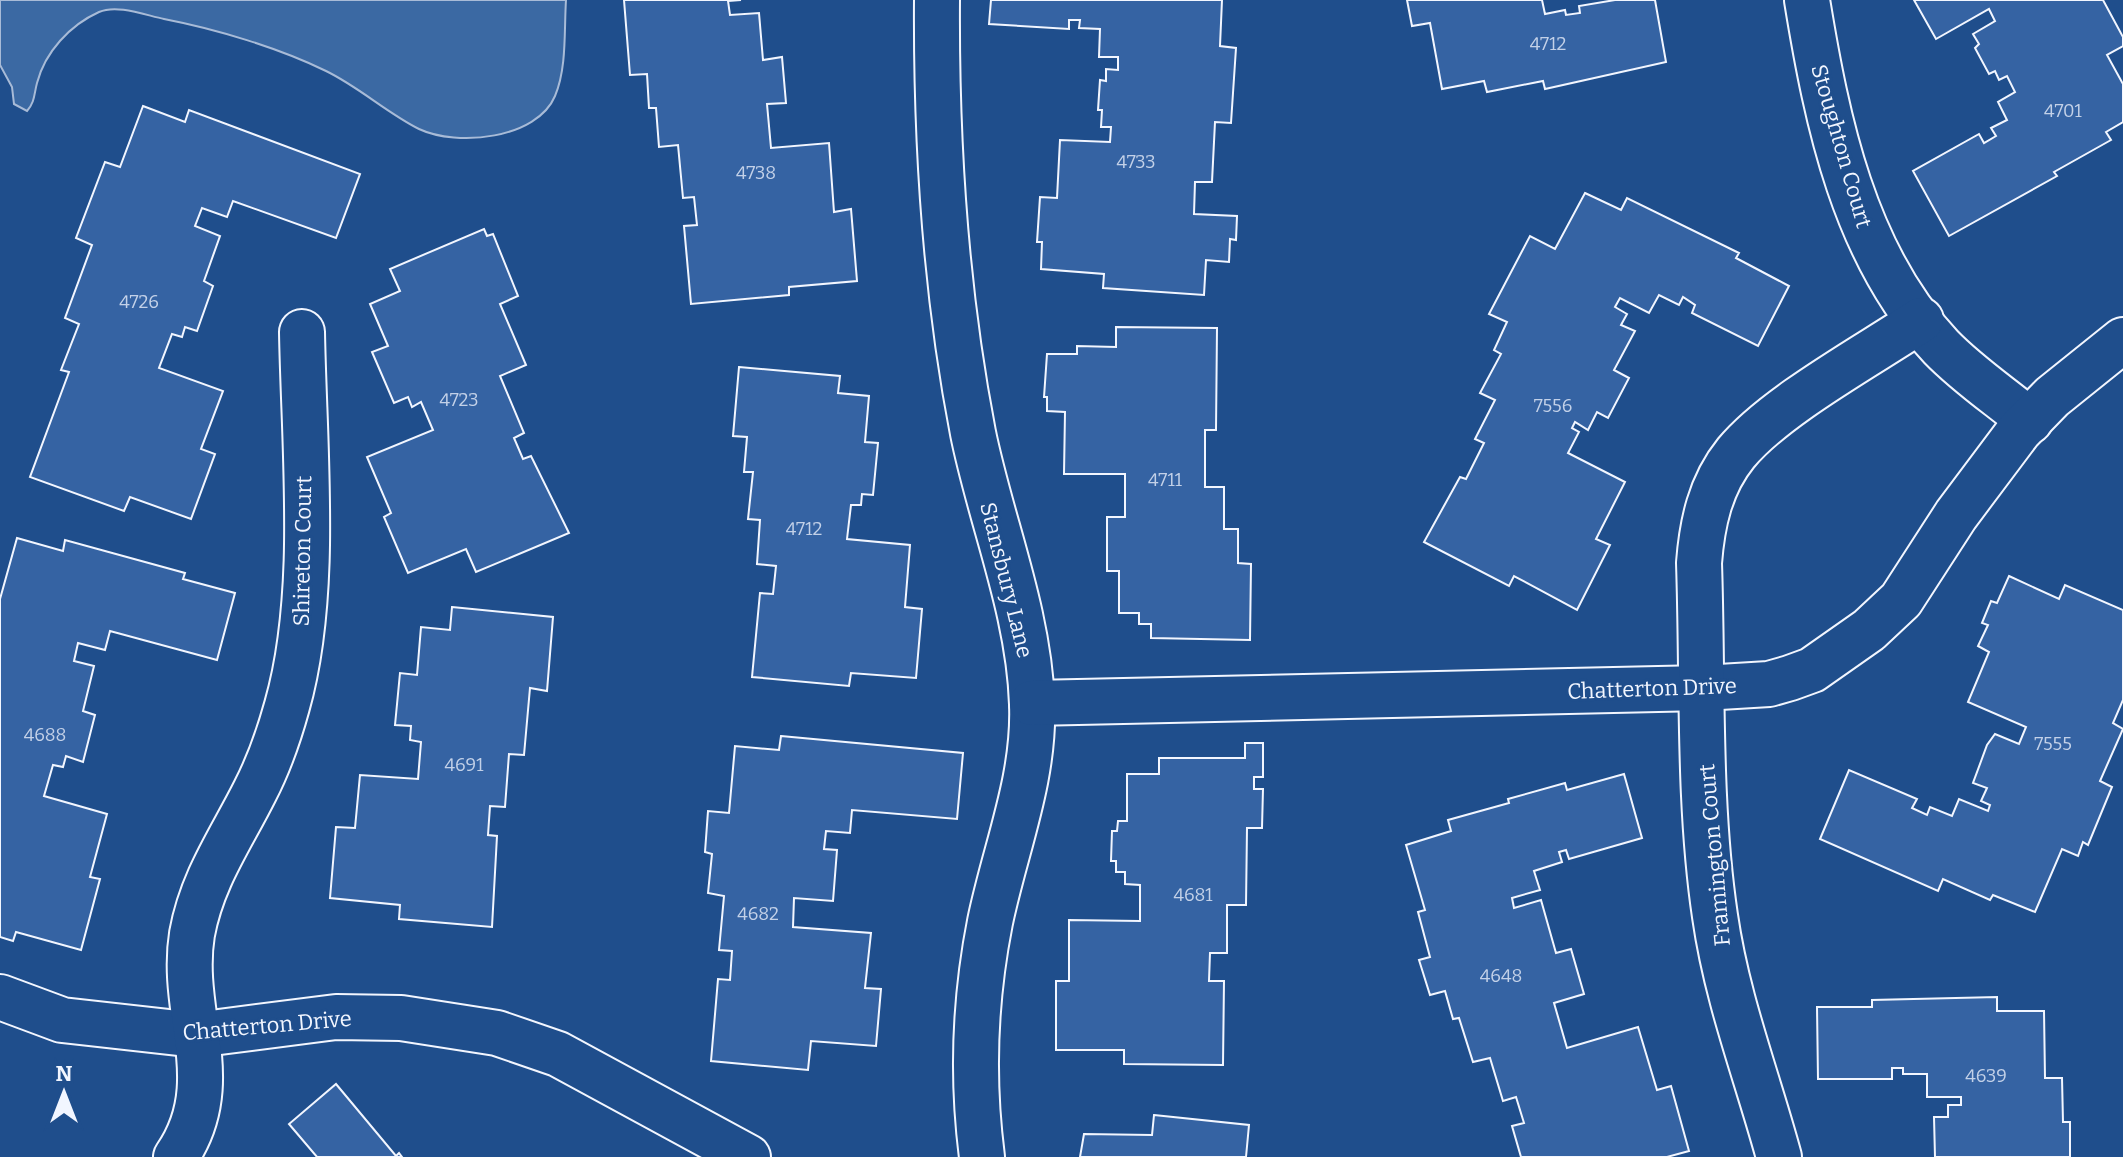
<svg xmlns="http://www.w3.org/2000/svg" width="2123" height="1157" font-family="Bitter,serif">
  <style>
    .water { fill: #3b69a3; stroke: #a8bbd7; stroke-width: 2 }
    .building { fill: #3563a3; stroke: #f2f6ff; stroke-width: 2 }
    .lines { fill: none; stroke-linecap: round; stroke-linejoin: round }
    .minor-casing { stroke: #f2f6ff; stroke-width: 48 }
    .minor { stroke: #1f4e8c; stroke-width: 44 }
    .labels { text-anchor: middle; stroke-width: 6; stroke-linejoin: round; paint-order: stroke }
    .number-label { font-size: 18px; fill: #c3d1e8 }
    .street-label { font-size: 22px; fill: #f2f6ff; stroke: #1f4e8c }
  </style>
  <rect width="100%" height="100%" fill="#1f4e8c"/>
  <!-- water -->
  <path class="water" d="M0,0H566C564,30 567,68 555,96C537,139 457,147 419,129C387,113 359,87 326,71C279,48 216,29 164,19C145,15 117,4 99,12C70,25 45,52 37,83C34,94 35,102 27,111L14,104L12,87L0,65Z"/>
  <!-- building -->
  <g class="building">
    <path d="M624,0H741L728,1L730,15L759,13L763,60L782,57L786,103L767,104L771,148L829,143L834,212L851,209L857,281L789,287V295L691,304L684,226L697,225L694,197L683,198L678,145L659,147L656,108H649L647,74L630,75Z"/>
    <path d="M991,0H1222L1220,46L1236,48L1231,123L1215,122L1212,182H1195L1194,214L1237,216L1236,240L1230,239L1229,262L1206,260L1204,295L1103,288L1104,274L1041,269L1042,242H1037L1040,197L1057,198L1060,140L1110,142L1111,127H1101L1102,110H1098L1100,80L1106,81V69L1118,70V57H1099L1100,29L1079,28L1080,20H1069V29L989,24Z"/>
    <path d="M1407,0H1542L1545,14L1565,10L1566,15L1580,13L1579,6L1615,0H1655L1666,62L1545,89L1543,81L1487,92L1484,81L1442,89L1430,23L1412,26Z"/>
    <path d="M1914,0H2103L2123,37V46L2107,55L2123,84V122L2106,132L2111,140L2054,172L2057,176L1949,236L1913,171L1979,134L1984,143L1996,136L1991,128L2007,120L1998,102L2015,92L2007,76L1999,80L1995,71L1989,74L1975,48L1979,44L1973,34L1995,21L1989,9L1936,39Z"/>
    <path d="M143,106L185,122L189,110L360,174L336,238L233,201L227,217L202,208L195,226L220,236L204,281L213,286L197,331L185,327L182,337L172,334L159,368L223,391L201,449L215,454L191,519L130,497L124,511L30,477L69,372L61,370L79,324L65,318L92,245L76,238L105,162L120,167Z"/>
    <path d="M1585,193L1621,210L1627,198L1739,253L1736,258L1789,286L1758,346L1692,313L1695,305L1683,297L1679,305L1659,295L1649,313L1620,298L1615,307L1627,314L1621,325L1635,331L1614,370L1629,378L1608,418L1597,412L1588,430L1575,422L1572,428L1579,432L1568,453L1625,482L1596,539L1610,545L1577,610L1514,576L1509,586L1424,542L1460,477L1466,479L1484,443L1475,439L1495,400L1480,393L1501,354L1494,350L1507,322L1489,314L1530,236L1555,249Z"/>
    <path d="M484,229L487,236L493,234L518,296L500,304L526,365L500,376L524,433L514,438L523,459L531,456L569,533L476,572L466,549L408,573L384,517L391,513L367,457L433,430L421,402L412,407L408,397L394,403L372,352L388,346L370,304L400,291L390,269Z"/>
    <path d="M1116,327L1217,328L1216,430H1205V487H1224V529H1238V563L1251,564L1250,640L1151,638V624H1139V613H1119V571H1107V517H1125V474H1064L1065,412L1047,411V397H1044L1047,354H1077V346L1116,347Z"/>
    <path d="M739,367L840,376L838,393L869,396L865,442L878,443L873,495L862,494L861,505H851L847,539L910,545L905,607L922,609L916,678L851,673L849,686L752,677L760,593L773,594L776,566L757,564L760,520L748,519L753,472H744L747,437L733,436Z"/>
    <path d="M17,538L63,551L65,540L185,573L183,579L235,593L217,660L110,631L105,650L78,643L74,661L94,666L83,711L95,715L83,762L66,756L63,767L53,765L44,796L107,814L90,877L100,879L81,950L16,932L13,941L0,937V599Z"/>
    <path d="M2009,576L2059,599L2065,585L2123,610V700L2113,723L2123,729L2100,781L2112,787L2088,845L2083,842L2078,856L2062,849L2035,912L1993,895L1990,900L1943,879L1938,891L1820,839L1849,770L1917,799L1912,808L1927,815L1930,807L1952,816L1959,799L1988,811L1990,805L1981,801L1987,788L1973,783L1987,745L1995,734L2019,744L2026,727L1968,702L1989,652L1978,646L1988,625L1982,623L1991,601L1997,603Z"/>
    <path d="M452,607L553,617L547,691L530,688L524,755L509,754L505,807L490,806L488,835L497,836L492,927L399,919L400,905L330,898L336,827L355,828L360,775L418,779L421,742L410,740L411,726L395,725L400,673L417,675L421,627L450,630Z"/>
    <path d="M781,736L963,753L957,819L852,810L850,833L826,831L824,849L837,850L833,901L794,898L793,927L871,933L865,988L881,989L876,1046L811,1041L808,1070L711,1061L718,979L730,980L732,951L719,950L724,896L708,893L712,854L705,852L708,811L729,813L735,746L779,750Z"/>
    <path d="M1245,743H1263V777H1254V789H1263L1262,828H1247L1246,905H1227V953H1210L1209,981H1224L1223,1065L1124,1064V1050H1056V981H1069V920L1140,921V885L1125,884V872H1116V861H1111L1112,831H1117L1118,821H1127V774H1159V758H1245Z"/>
    <path d="M1624,774L1642,838L1569,859L1566,850L1559,852L1562,862L1534,871L1540,890L1512,898L1514,908L1541,900L1556,953L1571,949L1584,994L1554,1003L1567,1048L1638,1027L1657,1090L1671,1086L1689,1151L1667,1157H1521L1512,1126L1524,1123L1516,1097L1503,1101L1490,1058L1473,1062L1459,1018L1453,1019L1445,991L1430,995L1419,960L1430,957L1418,912L1425,910L1406,845L1451,831L1448,820L1509,803L1508,799L1565,783L1567,790Z"/>
    <path d="M1997,997V1011H2044L2045,1078H2062L2063,1122H2070V1157H1935L1934,1117H1948V1105H1961V1097H1927V1074H1903V1068H1892V1079H1818L1817,1007H1872V1000Z"/>
    <path d="M336,1084L396,1156L399,1153L402,1157H317L289,1124Z"/>
    <path d="M1154,1115L1249,1125L1246,1157H1080L1084,1134L1152,1135Z"/>
  </g>
  <g class="lines">
    <defs>
      <g id="minor">
        <path d="M937,0C936,146 945,289 973,433C991,522 1029,611 1032,704C1035,779 1005,849 990,922C975,998 972,1080 982,1157"/>
        <path d="M1807,0C1827,122 1854,254 1941,347C1968,375 2000,396 2030,421"/>
        <path d="M1032,703L1703,688L1769,684L1790,678L1812,670L1869,630L1901,600L1956,515L2019,431L2052,397L2123,340"/>
        <path d="M0,997L62,1020L196,1035L336,1017L401,1018L497,1033L558,1054L748,1157"/>
        <path d="M176,1157C227,1083 179,1014 192,934C202,879 231,839 255,791C269,764 279,735 287,706C319,594 304,449 302,332"/>
        <path d="M1779,1157C1757,1076 1727,1000 1715,916C1698,802 1703,679 1699,563C1702,524 1710,485 1736,453C1775,406 1867,356 1921,320"/>
      </g>
    </defs>
    <!-- minor casing -->
    <use href="#minor" class="minor-casing"/>
    <!-- minor -->
    <use href="#minor" class="minor"/>
  </g>
  <g class="labels">
    <!-- number labels -->
    <g class="number-label">
      <text x="1548" y="50">4712</text>
      <text x="2063" y="117">4701</text>
      <text x="1136" y="168">4733</text>
      <text x="756" y="179">4738</text>
      <text x="139" y="308">4726</text>
      <text x="459" y="406">4723</text>
      <text x="1553" y="412">7556</text>
      <text x="1165" y="486">4711</text>
      <text x="804" y="535">4712</text>
      <text x="45" y="741">4688</text>
      <text x="2053" y="750">7555</text>
      <text x="464" y="771">4691</text>
      <text x="1193" y="901">4681</text>
      <text x="758" y="920">4682</text>
      <text x="1501" y="982">4648</text>
      <text x="1986" y="1082">4639</text>
    </g>
    <!-- street labels -->
    <g class="street-label">
      <text transform="translate(1842 146) rotate(74)" y="8">Stoughton Court</text>
      <text transform="translate(302 551) rotate(-89)" y="8">Shireton Court</text>
      <text transform="translate(1007 580) rotate(76)" y="8">Stansbury Lane</text>
      <text transform="translate(1652 688) rotate(-2)" y="8">Chatterton Drive</text>
      <text transform="translate(1714 855) rotate(-95)" y="8">Framington Court</text>
      <text transform="translate(267 1025) rotate(-5)" y="8">Chatterton Drive</text>
    </g>
  </g>
  <!-- north arrow -->
  <g transform="translate(64 1093)" stroke="#1f4e8c" stroke-width="6" paint-order="stroke">
  <path d="M0-6L14 30L0 20L-14 30Z" fill="#f2f6ff"/>
  <text y="-12" font-size="22" font-weight="bold" text-anchor="middle" fill="#f2f6ff">N</text>
  </g>
</svg>
